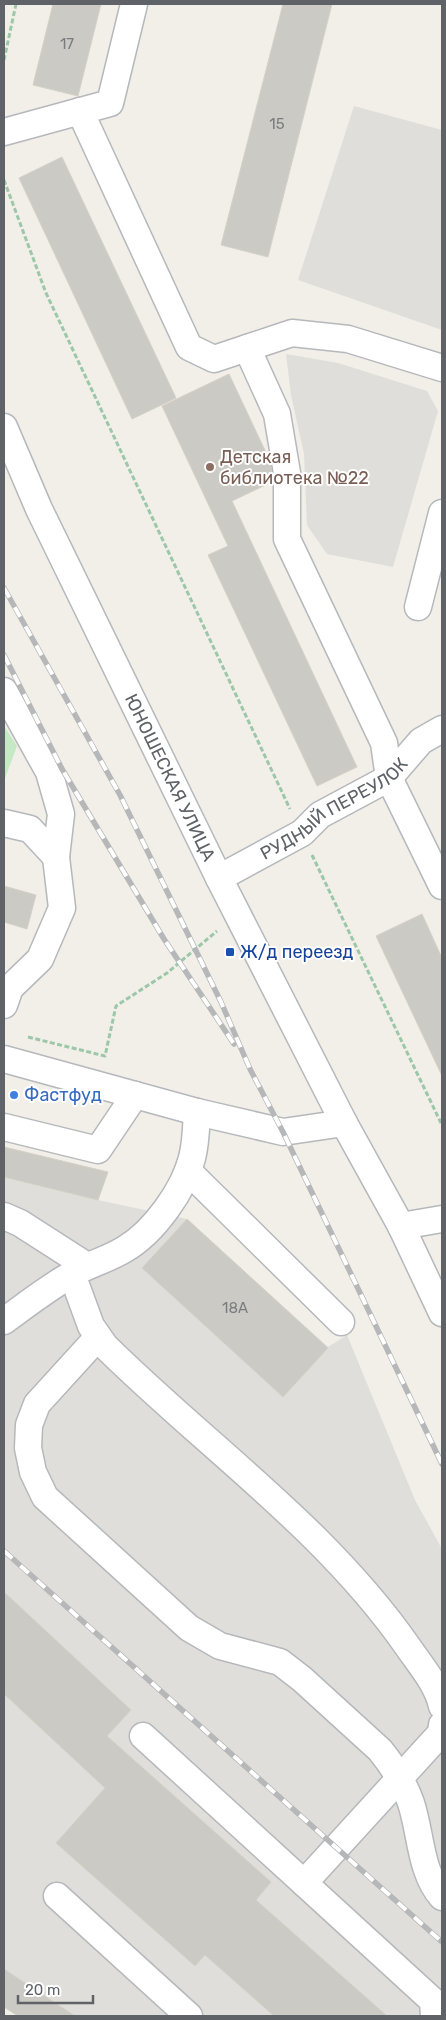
<svg xmlns="http://www.w3.org/2000/svg" width="446" height="2020" font-family="Rubik,sans-serif">
  <style>
    .industrial { fill: #e0deda }
    .green { fill: #c5e8c5 }
    .building { fill: #cccac5; stroke: #d6d1c6 }
    .lines { fill: none; stroke-linecap: round; stroke-linejoin: round }
    .minor-casing { stroke: #b5b8bc; stroke-width: 29 }
    .path { stroke: #9cc7a9; stroke-width: 3; stroke-dasharray: 5 2.5; stroke-linecap: butt }
    .minor { stroke: #fff; stroke-width: 26 }
    .rail-casing { stroke: #b6b7b8; stroke-width: 5.5 }
    .rail { stroke: #fff; stroke-width: 4; stroke-dasharray: 11; stroke-linecap: butt }
    .education-dot { fill: #8d6e63; stroke: #fff; stroke-width: 2 }
    .transit-dot { fill: #1a4fb4; stroke: #fff; stroke-width: 2 }
    .shop-dot { fill: #3f7fe0; stroke: #fff; stroke-width: 2 }
    .labels { text-anchor: middle; stroke-width: 4; stroke-linejoin: round; paint-order: stroke }
    .number-label { font-size: 15px; fill: #7a7d7f }
    .education-label { font-size: 18px; fill: #785e54; stroke: #fff; text-anchor: start }
    .street-label { font-size: 18px; fill: #5f6368; stroke: #fff }
    .transit-label { font-size: 18px; fill: #164399; stroke: #fff; text-anchor: start }
    .shop-label { font-size: 18px; fill: #366cbe; stroke: #fff; text-anchor: start }
  </style>
  <rect width="100%" height="100%" fill="#f1efe8"/>
  <!-- industrial -->
  <g class="industrial">
    <path d="M354,106L442,130V330L298,280Z"/>
    <path d="M286,354L338,363L427,391L438,411L393,567L327,554L307,525L304,454L291,395Z"/>
    <path d="M4,1147L108,1172L98,1200L187,1219L328,1347L347,1335L415,1500L442,1549V2016H75L7,1971L4,1976Z"/>
  </g>
  <!-- green -->
  <path class="green" d="M4,726L17,746L4,781Z"/>
  <!-- building -->
  <g class="building">
    <path d="M53,4H101L78,96L33,85Z"/>
    <path d="M283,4H332L268,257L221,245Z"/>
    <path d="M62,157L176,398L132,419L19,178Z"/>
    <path d="M229,374L270,461L272,474V482L232,501L357,767L317,786L208,555L228,546L162,406Z"/>
    <path d="M4,886L36,895L27,929L4,922Z"/>
    <path d="M422,914L442,958V1076L376,936Z"/>
    <path d="M4,1147L108,1172L98,1200L4,1177Z"/>
    <path d="M187,1219L328,1348L283,1397L142,1268Z"/>
    <path d="M4,1592L131,1710L107,1736L271,1882L256,1900L387,2016H274L205,1955L195,1966L56,1843L105,1788L4,1694Z"/>
    <path d="M4,1969L22,1981L75,2016H18L4,2007Z"/>
  </g>
  <g class="lines">
    <defs>
      <g id="minor">
        <path d="M80,111L189,347L214,359L247,348L277,414L287,473V539L384,743L389,778L442,886"/>
        <path d="M4,132L110,103L134,4"/>
        <path d="M247,348L292,333L348,339L442,368"/>
        <path id="s1" d="M4,427L39,509L219,878L344,1123L401,1226L442,1313"/>
        <path d="M418,607L442,513"/>
        <path d="M4,691L49,772L61,814L56,857L62,908L40,959L10,988L4,1005"/>
        <path d="M4,823L30,829L56,857"/>
        <path id="s2" d="M219,878L302,833L320,815L389,778L421,741L442,729"/>
        <path d="M4,1059L197,1112L283,1132L344,1123"/>
        <path d="M4,1127L98,1150L135,1095"/>
        <path d="M188,1171L341,1322"/>
        <path d="M4,1216L20,1223L87,1266"/>
        <path d="M401,1226L442,1219"/>
        <path d="M72,1274L91,1326L105,1346C206,1446 326,1529 408,1647C421,1666 437,1684 442,1706"/>
        <path d="M4,1321C26,1305 49,1287 74,1273C90,1264 109,1259 125,1249C154,1232 184,1190 192,1158C196,1143 196,1127 197,1112"/>
        <path d="M98,1337L37,1404L29,1425L28,1448L33,1472L45,1497L189,1628L220,1646L280,1662L302,1679L380,1750C393,1766 404,1783 411,1803C421,1833 420,1872 442,1897"/>
        <path d="M143,1736L304,1883L441,1733L442,1725"/>
        <path d="M304,1883L433,2001L434,2016"/>
        <path d="M57,1896L189,2016"/>
      </g>
    </defs>
    <!-- minor casing -->
    <use href="#minor" class="minor-casing"/>
    <!-- path -->
    <g class="path">
      <path d="M4,60L16,4"/>
      <path d="M4,180L46,293L290,809"/>
      <path d="M312,855L442,1125"/>
      <path d="M28,1037L105,1056L116,1006L167,973L217,931"/>
    </g>
    <!-- minor -->
    <use href="#minor" class="minor"/>
    <defs>
      <g id="rail">
        <path d="M4,588L120,795L221,1002L250,1069L283,1132L442,1464"/>
        <path d="M4,655L62,769L164,939L234,1044"/>
        <path d="M4,1551L442,1942"/>
      </g>
    </defs>
    <!-- rail casing -->
    <use href="#rail" class="rail-casing"/>
    <!-- rail -->
    <use href="#rail" class="rail"/>
  </g>
  <!-- markers -->
  <circle class="education-dot" cx="210" cy="467" r="5"/>
  <rect class="transit-dot" x="225" y="947" width="10" height="10" rx="2.5"/>
  <circle class="shop-dot" cx="14" cy="1095" r="5"/>
  <g class="labels">
    <!-- number labels -->
    <g class="number-label">
      <text x="67" y="49">17</text>
      <text x="277" y="129">15</text>
      <text x="235" y="1313">18А</text>
    </g>
    <!-- education labels -->
    <g class="education-label">
      <text x="220" y="463">Детская<tspan x="220" dy="21">библиотека №22</tspan></text>
    </g>
    <!-- street labels -->
    <g class="street-label">
      <text dy="6" stroke="none"><textPath href="#s1" startOffset="388">ЮНОШЕСКАЯ УЛИЦА</textPath></text>
      <text dy="6" stroke="none"><textPath href="#s2" startOffset="135">РУДНЫЙ ПЕРЕУЛОК</textPath></text>
    </g>
    <!-- transit labels -->
    <g class="transit-label">
      <text x="240" y="958">Ж/д переезд</text>
    </g>
    <!-- shop labels -->
    <g class="shop-label">
      <text x="24" y="1101">Фастфуд</text>
    </g>
  </g>
  <!-- border -->
  <rect width="446" height="2020" fill="none" stroke="#5f6368" stroke-width="10"/>
  <!-- scale -->
  <path d="M18 1995v8h75v-8" fill="none" stroke="#5f6368" stroke-width="2.5"/>
  <text x="25" y="1995" font-size="15" fill="#5f6368" stroke="#ffffff" stroke-width="4" paint-order="stroke">20 m</text>
</svg>
